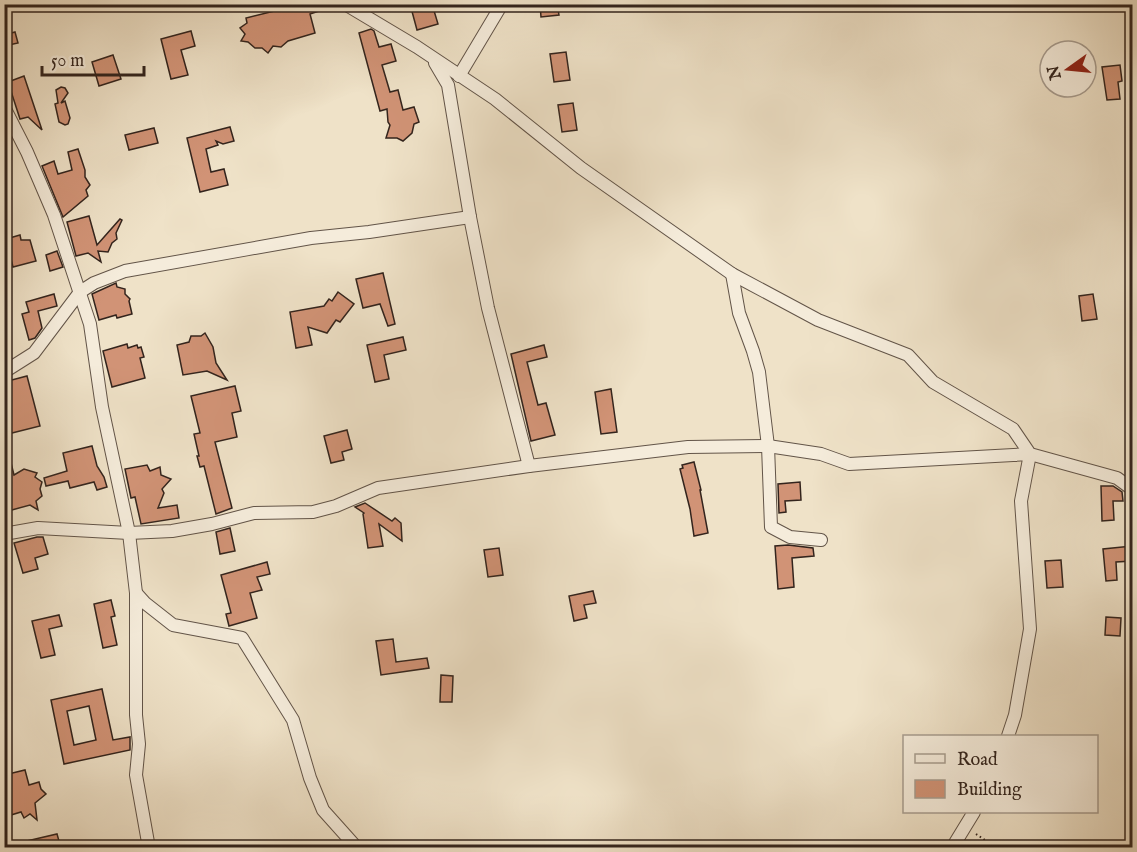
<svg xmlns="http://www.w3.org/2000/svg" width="1137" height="852" font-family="'IM FELL English',serif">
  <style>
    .building { fill: #d19376; stroke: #33241d; stroke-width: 1.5; fill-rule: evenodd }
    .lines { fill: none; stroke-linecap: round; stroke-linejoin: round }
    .minor-casing { stroke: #625448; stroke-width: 14 }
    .path { stroke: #33241d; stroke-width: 2; stroke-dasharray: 1.5 3; stroke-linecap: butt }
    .minor { stroke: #f5ecdb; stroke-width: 12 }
  </style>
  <rect width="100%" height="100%" fill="#efe2c8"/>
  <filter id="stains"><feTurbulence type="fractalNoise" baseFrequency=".00333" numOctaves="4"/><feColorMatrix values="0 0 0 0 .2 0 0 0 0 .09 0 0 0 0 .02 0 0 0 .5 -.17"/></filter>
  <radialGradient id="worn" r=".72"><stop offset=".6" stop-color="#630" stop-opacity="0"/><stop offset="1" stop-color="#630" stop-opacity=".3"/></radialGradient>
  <!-- building -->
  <g class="building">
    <path d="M290,4H330L331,7L310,14L315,33L288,41L281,47L273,46L268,53L262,48H255L248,42L241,41L245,34L240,28L247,23L246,18L291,7Z"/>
    <path d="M410,4H432L438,24L417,30Z"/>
    <path d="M540,4H557L559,15L541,17Z"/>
    <path d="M371,29L374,31L379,47L391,44L396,61L382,65L390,92L398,90L403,110L414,107L419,122L414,124L412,133L403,141L397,138H386L390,125L388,122L387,109L380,111L359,33Z"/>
    <path d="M191,31L195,46L181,50L188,75L171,79L161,39Z"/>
    <path d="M15,32L18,43L4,46V35Z"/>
    <path d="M566,52L570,80L554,82L550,54Z"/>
    <path d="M113,55L121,79L99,86L92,62Z"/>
    <path d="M1120,65L1122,81L1118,82L1120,99L1107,100L1102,67Z"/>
    <path d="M24,76L42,130L28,117L20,119L8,82Z"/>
    <path d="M61,87L65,88L68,93L61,103L65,101L70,118L68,124L65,125L59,122L55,104L58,103L56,90Z"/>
    <path d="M573,103L577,130L562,132L558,105Z"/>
    <path d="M230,127L234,141L223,144L216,141L218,145L206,149L211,172L224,169L228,185L200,192L187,138Z"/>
    <path d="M154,128L158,143L129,150L125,135Z"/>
    <path d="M78,149L85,170V177L90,185L86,190L88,196L63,217L42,166L54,161L58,174L72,170L68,152Z"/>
    <path d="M89,216L97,245L120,219L122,220L116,233L117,239L112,243L108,252L98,251L101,262L88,253L76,256L67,222Z"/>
    <path d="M20,235L21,240H30L36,261L13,267L6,239Z"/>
    <path d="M57,251L63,267L50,271L46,255Z"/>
    <path d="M383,273L395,324L388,326L380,304L363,308L356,279Z"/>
    <path d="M116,283L117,287L125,289V294L130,299L129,301L132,314L117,318L116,315L99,320L92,294Z"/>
    <path d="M338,292L354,304L340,322L336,320L327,333L308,327L312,345L296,348L290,312L324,306L329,299L332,301Z"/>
    <path d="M54,294L57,306L38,311L42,328L35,338L29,340L22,314L29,312L26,302Z"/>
    <path d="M1093,294L1097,319L1082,321L1079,296Z"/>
    <path d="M205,333L213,347L216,363L227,380L207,371L183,375L177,345L189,342L191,336H201Z"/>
    <path d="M403,337L406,350L384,355L389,379L375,382L367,345Z"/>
    <path d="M127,344L128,348L137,345L138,348L141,347L144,357L140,358L145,378L112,387L103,351Z"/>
    <path d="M544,345L547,357L527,362L538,405L546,403L555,435L531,441L511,354Z"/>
    <path d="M27,376L40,426L4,435V382Z"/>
    <path d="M235,386L241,411L232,413L237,437L215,442L232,508L216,514L204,466L200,467L197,456H199L194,434L200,433L191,396Z"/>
    <path d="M611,389L617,432L601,434L595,392Z"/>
    <path d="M347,430L352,449L342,452L344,460L331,463L324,436Z"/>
    <path d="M92,446L97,466L104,477L107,487L97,490L94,482L70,488L68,481L46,486L44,478L67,471L63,453Z"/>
    <path d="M8,451L14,475L24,469L37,473L35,477L42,482L40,489L42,496L36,501L38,510L30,505L8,511L4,499V452Z"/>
    <path d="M694,462L701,490H700L708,533L694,536L690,509L680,469L683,468L682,465Z"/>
    <path d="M147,465L150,471L160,467L161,475L171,479L162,489L164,493L158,508L177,505L179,518L141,524L135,497L131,498L125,469Z"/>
    <path d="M800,482L801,500L785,501L786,512L779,513L778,484Z"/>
    <path d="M1101,486H1113L1122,492L1123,501H1113L1114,520L1102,521Z"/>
    <path d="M365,503L392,521L395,518L401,523L402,541L379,524L383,546L368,548L363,514L364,513L355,507Z"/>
    <path d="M230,528L235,551L220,554L216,532Z"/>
    <path d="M37,537H43L48,554L35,558L38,569L23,573L14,543Z"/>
    <path d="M788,545L813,548L814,556L792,558L794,587L778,589L775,546Z"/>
    <path d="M1132,546V561L1116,562L1117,580L1106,581L1103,549Z"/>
    <path d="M499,548L503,575L488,577L484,550Z"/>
    <path d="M1061,560L1063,587L1047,588L1045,561Z"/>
    <path d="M267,562L270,574L257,577L262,590L250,593L257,618L229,626L226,614L231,613L221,575Z"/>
    <path d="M593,591L596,603L584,605L587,618L574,621L569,596Z"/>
    <path d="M111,600L115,616L111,617L117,645L103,648L94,604Z"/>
    <path d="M59,615L62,626L49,629L55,655L41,658L32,621Z"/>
    <path d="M1106,617L1121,618L1120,636L1105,635Z"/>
    <path d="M393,639L396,662L427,658L429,668L381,675L376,641Z"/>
    <path d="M441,675L453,676L452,702H440Z"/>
    <path d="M102,689L113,740L130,737V750L64,764L51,700ZM89,706L96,740L74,745L67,711Z"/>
    <path d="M25,770L29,785L39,782L41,789L46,794L35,803L37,820L30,814L24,818L21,812L11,815L4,790V775Z"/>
    <path d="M57,834L61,848H19L18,843Z"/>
  </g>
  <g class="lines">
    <defs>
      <g id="minor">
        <path d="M345,4L417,47L495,99L581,168L732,274L818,320L908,355L933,382L1013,429L1030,454L1117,478L1132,489"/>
        <path d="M435,63L448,85L470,217L488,308L529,466"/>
        <path d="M459,76L502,4"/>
        <path d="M4,107L27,152L54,215L90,324L102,407L129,533L136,593V715L139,744L136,775L149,848"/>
        <path d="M732,274L739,313L753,351L759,372L768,446L771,527L790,537L821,540"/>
        <path d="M4,372L34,353L80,292L94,283L125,271L311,238L369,232L470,217"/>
        <path d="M4,534L38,528L129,533L172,531L212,524L254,513L313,512L336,506L378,488L529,466L688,447L768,446L821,454L849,464L1030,454L1021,501L1030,629L1015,715L1008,736"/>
        <path d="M136,593L145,603L173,625L242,638L293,720L310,778L323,810L357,848"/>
        <path d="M952,848L974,812"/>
      </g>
    </defs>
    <!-- minor casing -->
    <use href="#minor" class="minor-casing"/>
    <!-- path -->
    <path class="path" d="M976,834L997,848"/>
    <!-- minor -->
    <use href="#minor" class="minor"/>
  </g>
  <!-- margin -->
  <rect width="1137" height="852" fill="none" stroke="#efe2c8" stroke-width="24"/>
  <rect x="6" y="6" width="1125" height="840" fill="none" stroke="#33241d" stroke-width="3"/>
  <rect x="12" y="12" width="1113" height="828" fill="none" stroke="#33241d" stroke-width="1.5"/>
  <!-- legend -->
  <rect x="903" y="735" width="195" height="78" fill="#f5ecdb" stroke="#a79c8f" stroke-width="1.5"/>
  <rect x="915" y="754" width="30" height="9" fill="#f5ecdb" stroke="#a79c8f" stroke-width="1.5"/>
  <text x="957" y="765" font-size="18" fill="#33241d">Road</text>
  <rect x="915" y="780" width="30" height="18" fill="#d19376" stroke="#a79c8f" stroke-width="1.5"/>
  <text x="957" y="795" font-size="18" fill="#33241d">Building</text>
  <!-- north arrow -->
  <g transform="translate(1068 69) rotate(255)"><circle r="28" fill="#f5ecdb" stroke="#a79c8f" stroke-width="1.5"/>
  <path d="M0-4.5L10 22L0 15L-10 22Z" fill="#8f2418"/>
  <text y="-9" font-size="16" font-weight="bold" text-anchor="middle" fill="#33241d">N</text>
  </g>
  <!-- scale -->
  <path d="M42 66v9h102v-9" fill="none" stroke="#33241d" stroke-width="3"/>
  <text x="51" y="66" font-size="18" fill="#33241d" stroke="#f5ecdb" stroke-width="4.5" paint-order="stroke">50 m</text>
  <rect width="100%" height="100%" filter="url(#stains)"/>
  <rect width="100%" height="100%" fill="url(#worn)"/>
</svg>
